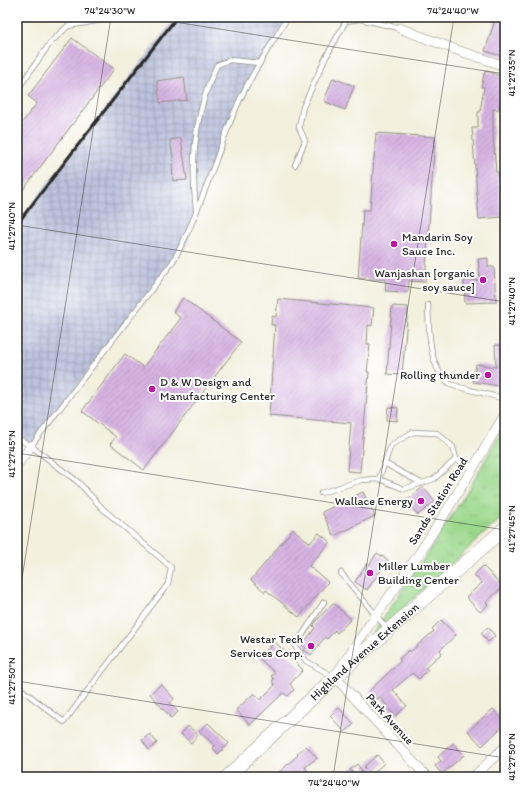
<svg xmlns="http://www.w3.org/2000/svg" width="522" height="794" font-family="Itim,sans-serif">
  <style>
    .industrial { fill: url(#industrial-grid) }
    .park { fill: url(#park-tufts); stroke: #63825c }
    .building { fill: url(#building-hatch) }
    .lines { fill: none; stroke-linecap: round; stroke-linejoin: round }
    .lane-casing { stroke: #8f8e84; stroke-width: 6 }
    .street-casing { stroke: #8f8e84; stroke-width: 10 }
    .secondary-casing { stroke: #8f8e84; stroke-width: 14 }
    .lane { stroke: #fff; stroke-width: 4.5 }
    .street { stroke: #fff; stroke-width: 9 }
    .secondary { stroke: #fff; stroke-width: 13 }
    .rail { stroke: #2b2b2b; stroke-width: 3 }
    .ticks { fill: none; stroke: #2b2b2b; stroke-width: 1; stroke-opacity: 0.45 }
    .poi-dot { fill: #b5179e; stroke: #fff; stroke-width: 1.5 }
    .labels { text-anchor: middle; stroke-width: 4; stroke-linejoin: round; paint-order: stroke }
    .poi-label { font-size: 12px; fill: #2b2b2b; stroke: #fff; text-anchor: end }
    .street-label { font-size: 12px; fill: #2b2b2b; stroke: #fff }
    .neatline { fill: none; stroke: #2b2b2b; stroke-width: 1.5 }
    .ticks-label { font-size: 10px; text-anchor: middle; fill: #2b2b2b }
  </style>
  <defs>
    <pattern id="industrial-grid" width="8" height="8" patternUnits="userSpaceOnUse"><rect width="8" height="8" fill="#bdc3de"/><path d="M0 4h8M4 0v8" fill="none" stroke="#9a9fb4"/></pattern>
    <pattern id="park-tufts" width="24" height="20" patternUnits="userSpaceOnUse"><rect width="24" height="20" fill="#9bd88c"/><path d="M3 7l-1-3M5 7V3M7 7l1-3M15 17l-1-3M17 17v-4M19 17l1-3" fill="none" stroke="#86ba79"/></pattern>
    <pattern id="building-hatch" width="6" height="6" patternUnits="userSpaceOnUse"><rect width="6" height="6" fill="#d6b3e2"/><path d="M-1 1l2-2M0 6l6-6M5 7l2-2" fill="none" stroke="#b89ac2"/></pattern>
  </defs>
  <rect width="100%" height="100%" fill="#fff"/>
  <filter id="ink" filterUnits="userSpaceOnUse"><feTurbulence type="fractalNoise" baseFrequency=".025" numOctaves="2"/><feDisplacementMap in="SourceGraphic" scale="8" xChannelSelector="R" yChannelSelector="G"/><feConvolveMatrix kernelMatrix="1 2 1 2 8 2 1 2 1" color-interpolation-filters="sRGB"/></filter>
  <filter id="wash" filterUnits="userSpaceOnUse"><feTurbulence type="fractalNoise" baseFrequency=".012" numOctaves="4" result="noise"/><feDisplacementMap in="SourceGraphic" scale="16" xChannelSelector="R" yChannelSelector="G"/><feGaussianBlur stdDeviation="0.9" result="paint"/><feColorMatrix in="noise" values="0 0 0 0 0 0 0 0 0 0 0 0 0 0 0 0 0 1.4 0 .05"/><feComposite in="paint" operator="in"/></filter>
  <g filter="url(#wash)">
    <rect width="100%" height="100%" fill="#f3f0de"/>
    <!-- industrial -->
    <path class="industrial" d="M176,17H288L234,112L196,211L188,242L31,446L17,437V223Z"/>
    <!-- park -->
    <path class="park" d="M505,425V515L395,615L364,646L429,551L470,487Z"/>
    <g id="blocks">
      <!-- building -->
      <g class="building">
        <path d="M496,17H505V57L485,51Z"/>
        <path d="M72,38L114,69L17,198V129L37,103L28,96Z"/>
        <path d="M485,71L505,77V85L498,110L493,109V134L496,172H498L502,217L479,219L472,128H478V112H480L484,87H481Z"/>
        <path d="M184,77L187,100L160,103L157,81Z"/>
        <path d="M333,78L354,86L345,110L324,101Z"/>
        <path d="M376,133L435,137L425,282L409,281L408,292L385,291L386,280L358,278L363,210H370Z"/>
        <path d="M181,138L187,180L173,181L172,164H174L170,140Z"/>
        <path d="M488,258V267H494L496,302L465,303L464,281L480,280L478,259Z"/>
        <path d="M183,298L241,342L144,470L110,444L116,437L82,411L125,354L143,367L181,318L173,312Z"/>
        <path d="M278,299L374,308L372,326L368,325L367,344H370L367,372H369L360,472L347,471L351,423L269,416L275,325H271L272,316L276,317Z"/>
        <path d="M392,306L408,307L402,375L387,374Z"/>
        <path d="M495,345H505V356L500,386L473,382L476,364L496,367Z"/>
        <path d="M388,407L398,408L397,421L387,420Z"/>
        <path d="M423,487L435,502L418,515L406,501Z"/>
        <path d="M363,492L375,516L334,536L322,512Z"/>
        <path d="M293,529L310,543L319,533L330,542L309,566L328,582L299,617L266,590L265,592L251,580Z"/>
        <path d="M377,553L388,560L367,590L355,582L367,563L369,565Z"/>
        <path d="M483,566L503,587L486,602L488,605L480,612L466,597L482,583L474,575Z"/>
        <path d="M333,603L351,619L337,633L335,630L327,639L325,637L311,655L304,650L306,648L302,645L315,628L313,626L316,621Z"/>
        <path d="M441,620L456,635L440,650L442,653L425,668L428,670L419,679L412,673L393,690L407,706L395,716L380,697L377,699L369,691L401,661L399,659L409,650L410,652L434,631L432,629Z"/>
        <path d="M488,627L495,636L488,642L481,633Z"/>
        <path d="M275,642L303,670L290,684L294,690L288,696L283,693L250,725L236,710L254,693L260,700L275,685L272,681L274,679L271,676L275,673L259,658Z"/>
        <path d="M161,684L174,699L170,703L178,712L171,718L150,694Z"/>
        <path d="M339,708L354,724L345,732L330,716Z"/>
        <path d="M493,709L505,722V724L482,746L468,731Z"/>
        <path d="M208,723L229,743L218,754L213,748L215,746L199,731Z"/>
        <path d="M188,726L198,735L191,743L181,734Z"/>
        <path d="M150,734L157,743L149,750L142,740Z"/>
        <path d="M453,743L464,755L442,774L435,766L441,761L438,757Z"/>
        <path d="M306,746L317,758L305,767L307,770L299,777H274L298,755L297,754Z"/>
        <path d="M377,755L384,763L372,775L364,767Z"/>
        <path d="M357,764L362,771L356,776L350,770Z"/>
      </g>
    </g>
  </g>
  <g filter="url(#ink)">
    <use href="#blocks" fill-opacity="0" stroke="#8f8e84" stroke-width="1"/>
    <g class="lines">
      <defs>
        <g id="lane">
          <path d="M17,90L51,42L68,26L119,17"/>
          <path d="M295,165L305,141L299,127L303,107L326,57L346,21L360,19L399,28"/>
          <path d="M196,210C190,159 195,111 217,65L230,60L260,63"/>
          <path d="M428,305C429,329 428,367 449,383C454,387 496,396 505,399"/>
          <path d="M17,438L31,446L78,482L103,509L171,567L168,584L64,722L17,686"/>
          <path d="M31,446L172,263C199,216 213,163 234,113C248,79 269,48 288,17"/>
          <path d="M384,463L421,483"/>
          <path d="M379,479L391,445L413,432L437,433L453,447L456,459"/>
          <path d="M321,493L362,480L379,479L404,489L434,479L456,459L473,468"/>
          <path d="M341,573L388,630"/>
          <path d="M324,602L295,646L306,661L334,677"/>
        </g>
        <g id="street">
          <path d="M399,28L454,49L505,66"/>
          <path d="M17,465L31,446"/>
          <path d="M427,777L335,677C362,632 395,591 424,546C452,503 479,459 505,414"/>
          <path d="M473,777L505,747"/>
        </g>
        <g id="secondary">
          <path id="s1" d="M227,777L335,677L505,528"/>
        </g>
      </defs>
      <!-- lane casing -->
      <use href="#lane" class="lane-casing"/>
      <!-- street casing -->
      <use href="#street" class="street-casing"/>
      <!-- secondary casing -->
      <use href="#secondary" class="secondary-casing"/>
      <!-- lane -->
      <use href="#lane" class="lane"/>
      <!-- street -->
      <use href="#street" class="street"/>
      <!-- secondary -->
      <use href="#secondary" class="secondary"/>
      <!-- rail -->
      <path class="rail" d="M17,224L177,17"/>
    </g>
  </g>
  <!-- ticks -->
  <path class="ticks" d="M143,17L505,74M17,225L505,302M17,453L505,530M17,610L111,17M17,681L505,758M333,777L454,17"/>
  <!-- markers -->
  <g class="poi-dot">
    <circle cx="394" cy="244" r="4"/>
    <circle cx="483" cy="280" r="4"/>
    <circle cx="488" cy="375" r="4"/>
    <circle cx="152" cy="389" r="4"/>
    <circle cx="421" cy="501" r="4"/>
    <circle cx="370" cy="573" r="4"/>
    <circle cx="311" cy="646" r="4"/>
  </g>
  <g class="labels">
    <!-- poi labels -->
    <g class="poi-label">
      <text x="402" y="241" text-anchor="start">Mandarin Soy<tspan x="402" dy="14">Sauce Inc.</tspan></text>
      <text x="475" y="277">Wanjashan [organic<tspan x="475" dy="14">soy sauce]</tspan></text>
      <text x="480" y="379">Rolling thunder</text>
      <text x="160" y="386" text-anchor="start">D &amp; W Design and<tspan x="160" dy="14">Manufacturing Center</tspan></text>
      <text x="413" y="505">Wallace Energy</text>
      <text x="378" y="570" text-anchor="start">Miller Lumber<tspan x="378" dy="14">Building Center</tspan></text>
      <text x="303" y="643">Westar Tech<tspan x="303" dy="14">Services Corp.</tspan></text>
    </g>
    <!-- street labels -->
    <g class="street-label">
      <text transform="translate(438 501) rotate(-58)" y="4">Sands Station Road</text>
      <text dy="4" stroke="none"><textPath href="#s1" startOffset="186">Highland Avenue Extension</textPath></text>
      <text transform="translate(390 719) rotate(48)" y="4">Park Avenue</text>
    </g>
  </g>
  <!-- margin -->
  <rect width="522" height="794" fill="none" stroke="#fff" stroke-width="44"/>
  <rect x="22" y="22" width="478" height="750" class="neatline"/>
  <g class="ticks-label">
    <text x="110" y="14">74°24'30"W</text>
    <text x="453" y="14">74°24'40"W</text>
    <text transform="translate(511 73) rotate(-90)" y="4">41°27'35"N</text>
    <text transform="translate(11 226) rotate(-90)" y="4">41°27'40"N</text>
    <text transform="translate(511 301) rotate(-90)" y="4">41°27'40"N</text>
    <text transform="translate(11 454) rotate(-90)" y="4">41°27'45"N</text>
    <text transform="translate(511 529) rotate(-90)" y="4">41°27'45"N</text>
    <text transform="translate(11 681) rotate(-90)" y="4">41°27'50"N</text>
    <text transform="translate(511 757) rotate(-90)" y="4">41°27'50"N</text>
    <text x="334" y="786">74°24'40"W</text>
  </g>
</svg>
